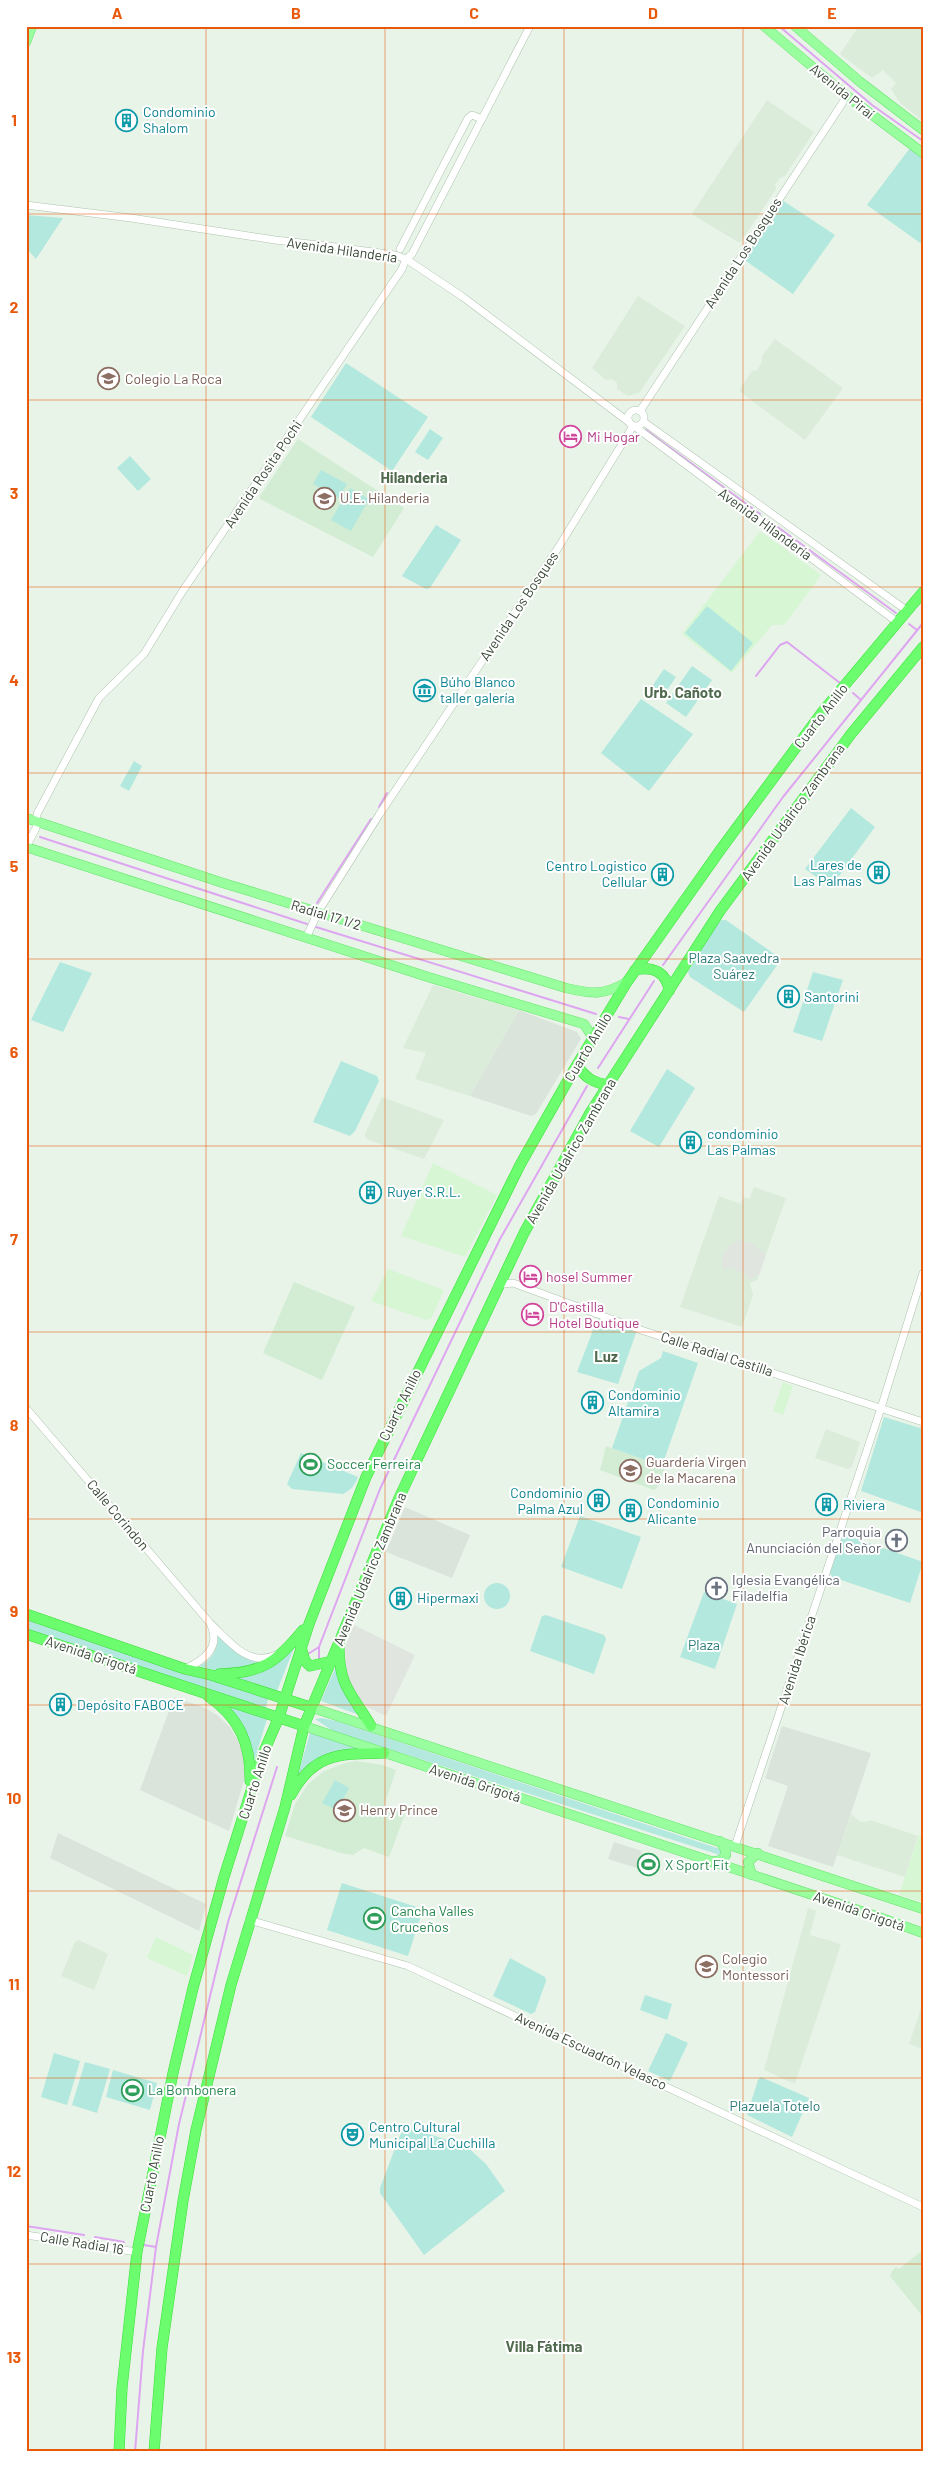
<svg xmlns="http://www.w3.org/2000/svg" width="949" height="2478" font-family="Barlow,sans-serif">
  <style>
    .residential { fill: #dbecdb }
    .commercial { fill: #d6f6d4 }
    .industrial { fill: #dbe4da }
    .education { fill: #d2edd4 }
    .green { fill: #b2e8dd }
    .parking { fill: #e0e5e0 }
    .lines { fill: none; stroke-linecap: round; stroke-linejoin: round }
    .stream { stroke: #dea5f0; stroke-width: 2 }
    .minor-casing { stroke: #aec3ae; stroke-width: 8 }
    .major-casing { stroke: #67e46d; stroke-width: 10 }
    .highway-casing { stroke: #3ddd3a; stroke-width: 11 }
    .minor { stroke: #fff; stroke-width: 7 }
    .major { stroke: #98fe9e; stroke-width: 9 }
    .highway { stroke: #6bfd6d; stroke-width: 10 }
    .grid { fill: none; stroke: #e8590c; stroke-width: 1; stroke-opacity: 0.55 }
    .labels { text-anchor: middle; stroke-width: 4; stroke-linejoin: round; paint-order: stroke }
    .street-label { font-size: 14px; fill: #384837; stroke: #fff }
    .culture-label { font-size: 14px; fill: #0d838f; stroke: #fff; text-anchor: start }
    .education-label { font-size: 14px; fill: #785e54; stroke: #fff; text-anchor: start }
    .hotel-label { font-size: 14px; fill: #b23c85; stroke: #fff; text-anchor: start }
    .park-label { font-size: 14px; fill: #2a7a77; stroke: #fff }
    .leisure-label { font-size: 14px; fill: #27864d; stroke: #fff; text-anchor: start }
    .worship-label { font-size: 14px; fill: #5b616d; stroke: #fff; text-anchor: end }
    .neighbourhood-label { font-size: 15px; font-weight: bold; fill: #506a4e; stroke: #fff }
    .neatline { fill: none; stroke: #e8590c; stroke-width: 2 }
    .grid-label { font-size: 16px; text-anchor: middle; font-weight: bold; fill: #e8590c }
  </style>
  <rect width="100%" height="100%" fill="#e9f4e9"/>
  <!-- residential -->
  <g class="residential">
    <path d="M859,26H923V121L900,103L891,89L896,83L883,70L872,78L840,54Z"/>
    <path d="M767,100L814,132L785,176L780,178L775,185L776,189L741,242H738L693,215V212Z"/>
    <path d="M638,296L685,326L639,393L628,396L617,389V383L612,379L606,380L592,368Z"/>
    <path d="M775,339L843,388L805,440L740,392V389L752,371L757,370L762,362V356Z"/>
    <path d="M433,985L519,1010L470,1096L415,1079L426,1053L403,1048Z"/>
    <path d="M382,1097L444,1120L424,1159L366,1139L365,1134Z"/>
    <path d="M754,1187L786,1198L757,1280L750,1283L753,1295L742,1327L680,1307L719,1196L741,1204L744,1197L749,1199Z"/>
    <path d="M826,1429L860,1442L852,1467L848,1469L815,1458Z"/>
    <path d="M851,1814L859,1821L865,1822L870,1820L918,1836L905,1877L837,1855Z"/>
    <path d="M808,1908L816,1911L810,1935L841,1944L795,2084L764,2070Z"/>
    <path d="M79,1940L108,1954L94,1990L61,1976L75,1942Z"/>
    <path d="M923,2002V2049L909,2044Z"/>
  </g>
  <!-- commercial -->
  <g class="commercial">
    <path d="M760,531L821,575L784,625H772L732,673L682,634Z"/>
    <path d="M433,1163L497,1195L465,1257L401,1236Z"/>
    <path d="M388,1269L444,1290L431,1319L426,1320L371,1301Z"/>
    <path d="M783,1382L793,1386L783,1415L773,1411Z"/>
    <path d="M919,1835L923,1836V1902L899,1895Z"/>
    <path d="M156,1937L193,1955L187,1976L147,1958Z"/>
  </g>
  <!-- industrial -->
  <g class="industrial">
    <path d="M519,1010L577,1032L581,1039L536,1114L531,1116L470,1096Z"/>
    <path d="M405,1507L470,1535L452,1578L386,1552Z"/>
    <path d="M174,1697L203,1707L217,1715L230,1727L238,1741L243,1753L245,1777L229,1831L140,1790Z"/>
    <path d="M782,1726L871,1753L833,1867L768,1846L788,1786L765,1778Z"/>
    <path d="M58,1833L206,1904L199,1931L50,1858Z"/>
    <path d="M614,1842L642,1851L637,1868L608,1859Z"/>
  </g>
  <!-- education -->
  <g class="education">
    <path d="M298,439L404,508L373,557L260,499V496Z"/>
    <path d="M294,1282L355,1307L322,1380L263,1353Z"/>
    <path d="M606,1446L665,1467L657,1488L654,1490L600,1470Z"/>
    <path d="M356,1761L383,1765L396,1770L384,1806L405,1814L389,1857L364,1848L353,1855L341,1853L285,1836L295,1804L308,1784L324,1771L345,1763Z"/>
    <path d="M923,2250V2317L890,2276L892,2271L896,2267L899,2269Z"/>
  </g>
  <!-- green -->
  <g class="green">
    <path d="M910,148L923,156V245L867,205Z"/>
    <path d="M782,200L835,235L793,294L743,259Z"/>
    <path d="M26,215L63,218L36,259L26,248Z"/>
    <path d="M346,363L428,417L392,471L311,417Z"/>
    <path d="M430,429L443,438L428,460L415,452Z"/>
    <path d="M130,456L151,479L138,491L117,468Z"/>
    <path d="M321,470L347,484L339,498L313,484Z"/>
    <path d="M350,488L369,499L351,531L331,520Z"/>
    <path d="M436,525L461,540L430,588L426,589L402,576Z"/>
    <path d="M707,606L753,643L731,671L685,633Z"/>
    <path d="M692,666L712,680L686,717L666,703Z"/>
    <path d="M664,669L676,677L660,700L648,692Z"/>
    <path d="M641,699L693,734L649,791L601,753Z"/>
    <path d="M134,761L142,766L129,791L120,786Z"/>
    <path d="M851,808L875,827L831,887L805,869Z"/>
    <path d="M722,920H726L780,958V961L744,1012L690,977L688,972L718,922Z"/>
    <path d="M60,962L92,973L63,1032L31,1020Z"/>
    <path d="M813,972L843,980L822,1041L793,1032Z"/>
    <path d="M341,1061L377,1076L379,1081L355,1131L350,1136L313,1122Z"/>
    <path d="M667,1069L695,1088L659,1147L630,1131Z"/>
    <path d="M598,1317L635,1330L636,1333L618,1384L577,1372Z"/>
    <path d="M663,1351L698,1363L662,1466L612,1448L639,1371L661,1358Z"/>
    <path d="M884,1417L923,1429V1506L921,1512L861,1491Z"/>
    <path d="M301,1453L358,1477C355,1485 351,1490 343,1494L292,1489L287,1484Z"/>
    <path d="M580,1516L641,1537L622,1589L561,1567Z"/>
    <path d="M843,1534L923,1562L910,1603L832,1577L830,1573Z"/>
    <circle cx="497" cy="1596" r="13"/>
    <path d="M704,1592L737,1604L715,1669L680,1657Z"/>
    <path d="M546,1615L604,1635L606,1639L594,1674L530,1651L542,1616Z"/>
    <path d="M26,1620L268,1699L266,1708L26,1629Z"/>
    <path d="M217,1632C236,1652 243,1663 273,1659C253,1673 221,1674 199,1666C213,1659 220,1647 217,1632Z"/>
    <path d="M296,1643L277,1691L233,1677Z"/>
    <path d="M336,1666L343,1690L362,1716L321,1701Z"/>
    <path d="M215,1700L267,1719L252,1768L250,1749Z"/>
    <path d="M322,1718L336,1721L723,1850V1856L333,1731L315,1719Z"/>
    <path d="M310,1733L367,1751L339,1753L295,1785Z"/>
    <path d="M335,1780L349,1788L337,1810L322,1803Z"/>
    <path d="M342,1883L423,1909L408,1956L327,1930Z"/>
    <path d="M510,1958L545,1977L546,1981L535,2012L531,2014L493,1996Z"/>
    <path d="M645,1995L672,2004L667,2020L640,2010Z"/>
    <path d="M666,2033L688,2043L670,2081L648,2071Z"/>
    <path d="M54,2053L80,2061L67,2105L41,2097Z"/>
    <path d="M85,2062L110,2069L97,2113L72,2105Z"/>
    <path d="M113,2070L157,2083L150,2110L106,2097Z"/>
    <path d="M761,2077L809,2098L792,2137L747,2115L758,2080Z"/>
    <path d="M407,2127L466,2146L486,2164L505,2191L424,2255L380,2193V2188L402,2130Z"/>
  </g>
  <!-- parking -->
  <g class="parking">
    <path d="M740,1240L751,1243L766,1255L759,1275L756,1274L754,1278L748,1280L747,1275L730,1267L724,1270L722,1266V1259L729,1246Z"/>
    <path d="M354,1625L415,1655L386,1716L369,1708L360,1700L346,1675L345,1647Z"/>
  </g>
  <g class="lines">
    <!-- stream -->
    <g class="stream">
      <path d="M779,26L872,105L923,141"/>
      <path d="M646,430L760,514"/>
      <path d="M768,520L896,613"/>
      <path d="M909,624L917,630"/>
      <path d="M756,676L780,645L787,642L840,683"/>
      <path d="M853,693L860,699"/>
      <path d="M379,807L387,793"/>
      <path d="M26,832L29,833"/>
      <path d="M40,837L307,924"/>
      <path d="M317,903L371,819"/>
      <path d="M316,927L596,1014"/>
      <path d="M663,965L783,797L923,623"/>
      <path d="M619,1017L629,1019"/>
      <path d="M598,1068L654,981"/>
      <path d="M308,1654L319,1647"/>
      <path d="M319,1660V1647L380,1489L500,1239L587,1086"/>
      <path d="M26,2226L84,2235"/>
      <path d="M95,2237L124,2242"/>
      <path d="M144,2245L156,2247"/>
      <path d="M135,2452L143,2351L156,2247L179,2124L228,1922L277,1767"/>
    </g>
    <defs>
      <g id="minor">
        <path d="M26,205L131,218L275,240L336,247L395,255L406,259L463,297L630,423"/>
        <path d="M400,249L468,118L472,115L482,119"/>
        <circle cx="636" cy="418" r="8"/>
        <path d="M640,411L847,96"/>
        <path d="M644,422L906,610"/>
        <path d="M634,426L897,622"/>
        <path d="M26,847L36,828L37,814L99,698L144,654L182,592L402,269L406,259L412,254L530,26"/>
        <path d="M307,936L318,912L379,815L558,548L633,426"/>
        <path d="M497,1287L504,1284L513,1283L641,1330L923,1422"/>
        <path d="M26,1408L210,1623C228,1640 248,1668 276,1655"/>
        <path d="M185,1669C204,1660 221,1648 211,1625"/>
        <path d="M735,1846L881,1408L923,1273"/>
        <path d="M249,1920L408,1966L923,2207"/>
        <path d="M26,2235L137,2252"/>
      </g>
      <g id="major">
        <path d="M764,26L847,96L923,153"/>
        <path d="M795,26L859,81L923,130"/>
        <path d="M26,42L32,26"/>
        <path d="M26,818L223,883L566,988C592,994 603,996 627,982"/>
        <path d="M26,847L428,977L584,1024L593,1038"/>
        <path d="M310,1707L923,1909"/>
        <path d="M304,1726L876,1916L923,1933"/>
        <path d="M712,1862L721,1860L726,1855L725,1849L720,1841"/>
        <path d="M752,1875L748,1862L758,1853"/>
      </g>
      <g id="highway">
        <path d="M635,970C653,966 667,972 669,991"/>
        <path d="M577,1065C585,1078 594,1083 609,1085"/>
        <path d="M26,1614L185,1669L211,1675L310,1707"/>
        <path d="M26,1634L304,1726"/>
        <path d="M301,1647L305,1661L310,1666L332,1661"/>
        <path d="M339,1648C339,1687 353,1695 371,1726"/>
        <path d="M219,1674C262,1673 276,1663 303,1630"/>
        <path d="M208,1696C239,1717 251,1744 250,1781"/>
        <path d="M291,1795C314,1752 341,1754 384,1753"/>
        <path d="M119,2452L122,2388L137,2252L173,2073L193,1988L224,1877L262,1756L279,1717L309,1624L366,1477L520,1165L572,1073L627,982L721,849L823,711L923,592"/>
        <path d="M154,2452L162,2348L183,2201L196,2130L231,1985L285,1807L304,1726L399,1498L524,1233L590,1113L720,911L851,734L923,647"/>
      </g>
    </defs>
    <!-- minor casing -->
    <use href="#minor" class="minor-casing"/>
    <!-- major casing -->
    <use href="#major" class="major-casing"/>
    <!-- highway casing -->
    <use href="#highway" class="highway-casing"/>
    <!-- minor -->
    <use href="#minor" class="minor"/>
    <!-- major -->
    <use href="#major" class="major"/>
    <!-- highway -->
    <use href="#highway" class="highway"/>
  </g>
  <!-- grid -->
  <path class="grid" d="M206,26V2452M385,26V2452M564,26V2452M743,26V2452M26,214H923M26,400H923M26,587H923M26,773H923M26,959H923M26,1146H923M26,1332H923M26,1519H923M26,1705H923M26,1891H923M26,2078H923M26,2264H923"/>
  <!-- icons -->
  <defs>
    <symbol id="building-ring" viewBox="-11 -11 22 22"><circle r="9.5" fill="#fff" stroke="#0f9aa8" stroke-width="1.5"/><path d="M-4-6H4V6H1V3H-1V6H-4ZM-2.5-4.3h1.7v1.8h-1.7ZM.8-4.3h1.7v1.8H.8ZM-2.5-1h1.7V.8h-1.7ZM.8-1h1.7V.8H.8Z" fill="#0f9aa8"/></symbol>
    <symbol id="school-ring" viewBox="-11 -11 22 22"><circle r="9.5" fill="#fff" stroke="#8d6e63" stroke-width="1.5"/><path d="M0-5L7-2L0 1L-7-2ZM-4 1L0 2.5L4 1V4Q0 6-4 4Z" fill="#8d6e63"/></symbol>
    <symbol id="hotel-ring" viewBox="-11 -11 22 22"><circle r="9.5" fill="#fff" stroke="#d1479c" stroke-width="1.5"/><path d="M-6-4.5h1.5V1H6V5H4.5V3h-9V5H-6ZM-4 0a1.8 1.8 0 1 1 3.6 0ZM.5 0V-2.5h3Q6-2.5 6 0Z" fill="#d1479c"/></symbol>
    <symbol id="museum-ring" viewBox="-11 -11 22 22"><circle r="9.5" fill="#fff" stroke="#0f9aa8" stroke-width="1.5"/><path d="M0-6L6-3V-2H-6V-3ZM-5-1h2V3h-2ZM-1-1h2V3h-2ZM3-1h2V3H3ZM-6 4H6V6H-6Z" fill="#0f9aa8"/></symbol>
    <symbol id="stadium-ring" viewBox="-11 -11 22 22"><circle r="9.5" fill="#fff" stroke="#2e9e5b" stroke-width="1.5"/><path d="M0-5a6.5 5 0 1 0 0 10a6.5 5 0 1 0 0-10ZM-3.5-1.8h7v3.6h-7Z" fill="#2e9e5b"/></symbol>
    <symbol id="church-ring" viewBox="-11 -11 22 22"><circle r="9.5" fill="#fff" stroke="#6b7280" stroke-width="1.5"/><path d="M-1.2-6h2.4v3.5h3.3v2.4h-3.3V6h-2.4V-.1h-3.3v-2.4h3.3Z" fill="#6b7280"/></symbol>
    <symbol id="theatre-ring" viewBox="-11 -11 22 22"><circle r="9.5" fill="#fff" stroke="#0f9aa8" stroke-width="1.5"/><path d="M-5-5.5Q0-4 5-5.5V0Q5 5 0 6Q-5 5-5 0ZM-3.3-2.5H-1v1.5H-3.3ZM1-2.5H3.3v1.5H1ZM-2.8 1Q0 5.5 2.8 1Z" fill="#0f9aa8"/></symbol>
  </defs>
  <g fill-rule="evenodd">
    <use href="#building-ring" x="114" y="108" width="25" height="25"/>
    <use href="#school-ring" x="96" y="366" width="25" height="25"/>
    <use href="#hotel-ring" x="558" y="424" width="25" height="25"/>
    <use href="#school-ring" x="312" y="486" width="25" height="25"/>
    <use href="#museum-ring" x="412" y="678" width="25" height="25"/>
    <use href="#building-ring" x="866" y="860" width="25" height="25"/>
    <use href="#building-ring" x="650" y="862" width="25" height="25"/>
    <use href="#building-ring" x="776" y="984" width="25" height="25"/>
    <use href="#building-ring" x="678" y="1130" width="25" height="25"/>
    <use href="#building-ring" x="358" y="1180" width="25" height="25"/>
    <use href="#hotel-ring" x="518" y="1264" width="25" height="25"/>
    <use href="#hotel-ring" x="520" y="1302" width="25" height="25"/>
    <use href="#building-ring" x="580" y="1390" width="25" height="25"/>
    <use href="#stadium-ring" x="298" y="1452" width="25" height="25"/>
    <use href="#school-ring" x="618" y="1458" width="25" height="25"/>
    <use href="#building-ring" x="586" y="1488" width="25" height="25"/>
    <use href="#building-ring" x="814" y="1492" width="25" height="25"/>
    <use href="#building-ring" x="618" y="1498" width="25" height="25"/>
    <use href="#church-ring" x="884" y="1528" width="25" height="25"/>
    <use href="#church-ring" x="704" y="1576" width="25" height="25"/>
    <use href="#building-ring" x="388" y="1586" width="25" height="25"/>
    <use href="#building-ring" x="48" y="1692" width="25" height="25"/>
    <use href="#school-ring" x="332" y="1798" width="25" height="25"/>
    <use href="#stadium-ring" x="636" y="1852" width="25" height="25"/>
    <use href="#stadium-ring" x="362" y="1906" width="25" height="25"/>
    <use href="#school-ring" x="694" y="1954" width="25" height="25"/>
    <use href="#stadium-ring" x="120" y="2078" width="25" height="25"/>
    <use href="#theatre-ring" x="340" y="2122" width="25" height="25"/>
  </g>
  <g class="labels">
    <!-- street labels -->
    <g class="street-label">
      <text transform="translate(842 91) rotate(39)" y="5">Avenida Piraí</text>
      <text transform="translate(342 250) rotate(8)" y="5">Avenida Hilandería</text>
      <text transform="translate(743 253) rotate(-57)" y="5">Avenida Los Bosques</text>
      <text transform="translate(263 474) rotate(-56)" y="5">Avenida Rosita Pochi</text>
      <text transform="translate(765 524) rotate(36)" y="5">Avenida Hilandería</text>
      <text transform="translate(519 606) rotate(-56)" y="5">Avenida Los Bosques</text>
      <text transform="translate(821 716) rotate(-52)" y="5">Cuarto Anillo</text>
      <text transform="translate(793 812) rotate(-54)" y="5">Avenida Udalrico Zambrana</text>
      <text transform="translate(326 915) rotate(17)" y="5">Radial 17 1/2</text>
      <text transform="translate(588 1047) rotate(-59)" y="5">Cuarto Anillo</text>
      <text transform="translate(571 1151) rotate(-60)" y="5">Avenida Udalrico Zambrana</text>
      <text transform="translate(717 1354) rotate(18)" y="5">Calle Radial Castilla</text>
      <text transform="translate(400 1405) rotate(-64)" y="5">Cuarto Anillo</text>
      <text transform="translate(118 1515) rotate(50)" y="5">Calle Corindon</text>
      <text transform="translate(370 1569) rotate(-67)" y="5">Avenida Udalrico Zambrana</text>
      <text transform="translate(91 1655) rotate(18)" y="5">Avenida Grigotá</text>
      <text transform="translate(797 1660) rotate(-72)" y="5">Avenida Ibérica</text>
      <text transform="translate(255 1782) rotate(-72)" y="5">Cuarto Anillo</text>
      <text transform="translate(475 1783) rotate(18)" y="5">Avenida Grigotá</text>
      <text transform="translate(859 1911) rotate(19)" y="5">Avenida Grigotá</text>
      <text transform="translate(591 2051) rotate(25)" y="5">Avenida Escuadrón Velasco</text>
      <text transform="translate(152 2174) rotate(-79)" y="5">Cuarto Anillo</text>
      <text transform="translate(82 2243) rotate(9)" y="5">Calle Radial 16</text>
    </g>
    <!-- culture labels -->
    <g class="culture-label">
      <text x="143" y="117">Condominio<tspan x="143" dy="16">Shalom</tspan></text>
      <text x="440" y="687">Búho Blanco<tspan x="440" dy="16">taller galería</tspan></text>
      <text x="862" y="870" text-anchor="end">Lares de<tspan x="862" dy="16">Las Palmas</tspan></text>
      <text x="647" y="871" text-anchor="end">Centro Logistico<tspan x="647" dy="16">Cellular</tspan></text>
      <text x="804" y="1002">Santorini</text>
      <text x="707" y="1139">condominio<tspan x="707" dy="16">Las Palmas</tspan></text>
      <text x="387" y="1197">Ruyer S.R.L.</text>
      <text x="608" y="1400">Condominio<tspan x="608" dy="16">Altamira</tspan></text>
      <text x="583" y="1498" text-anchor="end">Condominio<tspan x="583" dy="16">Palma Azul</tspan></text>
      <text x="647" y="1508">Condominio<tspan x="647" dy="16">Alicante</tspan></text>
      <text x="843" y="1510">Riviera</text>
      <text x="417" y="1603">Hipermaxi</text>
      <text x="77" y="1710">Depósito FABOCE</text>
      <text x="369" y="2132">Centro Cultural<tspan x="369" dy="16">Municipal La Cuchilla</tspan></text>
    </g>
    <!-- education labels -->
    <g class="education-label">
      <text x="125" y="384">Colegio La Roca</text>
      <text x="340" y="503">U.E. Hilanderia</text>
      <text x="646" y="1467">Guardería Virgen<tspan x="646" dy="16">de la Macarena</tspan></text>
      <text x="360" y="1815">Henry Prince</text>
      <text x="722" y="1964">Colegio<tspan x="722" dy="16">Montessori</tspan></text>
    </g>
    <!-- hotel labels -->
    <g class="hotel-label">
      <text x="587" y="442">Mi Hogar</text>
      <text x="546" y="1282">hosel Summer</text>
      <text x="549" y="1312">D'Castilla<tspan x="549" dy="16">Hotel Boutique</tspan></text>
    </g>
    <!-- park labels -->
    <g class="park-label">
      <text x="734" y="963">Plaza Saavedra<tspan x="734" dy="16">Suárez</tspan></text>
      <text x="704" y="1650">Plaza</text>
      <text x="775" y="2111">Plazuela Totelo</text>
    </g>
    <!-- leisure labels -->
    <g class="leisure-label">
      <text x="327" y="1469">Soccer Ferreira</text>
      <text x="665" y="1870">X Sport Fit</text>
      <text x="391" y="1916">Cancha Valles<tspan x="391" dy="16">Cruceños</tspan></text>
      <text x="148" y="2095">La Bombonera</text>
    </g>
    <!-- worship labels -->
    <g class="worship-label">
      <text x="881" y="1537">Parroquia<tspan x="881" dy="16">Anunciación del Señor</tspan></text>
      <text x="732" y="1585" text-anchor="start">Iglesia Evangélica<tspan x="732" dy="16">Filadelfia</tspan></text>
    </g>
    <!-- neighbourhood labels -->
    <g class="neighbourhood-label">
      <text x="414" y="483">Hilanderia</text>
      <text x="683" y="698">Urb. Cañoto</text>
      <text x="606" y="1362">Luz</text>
      <text x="544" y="2352">Villa Fátima</text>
    </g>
  </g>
  <!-- border -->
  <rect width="949" height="2478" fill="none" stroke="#ffffff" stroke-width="55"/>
  <rect x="28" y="28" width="894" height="2422" class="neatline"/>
  <g class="grid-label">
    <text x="117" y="19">A</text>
    <text x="296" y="19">B</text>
    <text x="474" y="19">C</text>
    <text x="653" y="19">D</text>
    <text x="832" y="19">E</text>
    <text x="14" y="126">1</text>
    <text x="14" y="313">2</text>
    <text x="14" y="499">3</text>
    <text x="14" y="686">4</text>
    <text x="14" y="872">5</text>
    <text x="14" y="1058">6</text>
    <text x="14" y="1245">7</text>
    <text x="14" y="1431">8</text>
    <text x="14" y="1617">9</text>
    <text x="14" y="1804">10</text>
    <text x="14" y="1990">11</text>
    <text x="14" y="2177">12</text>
    <text x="14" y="2363">13</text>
  </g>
</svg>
